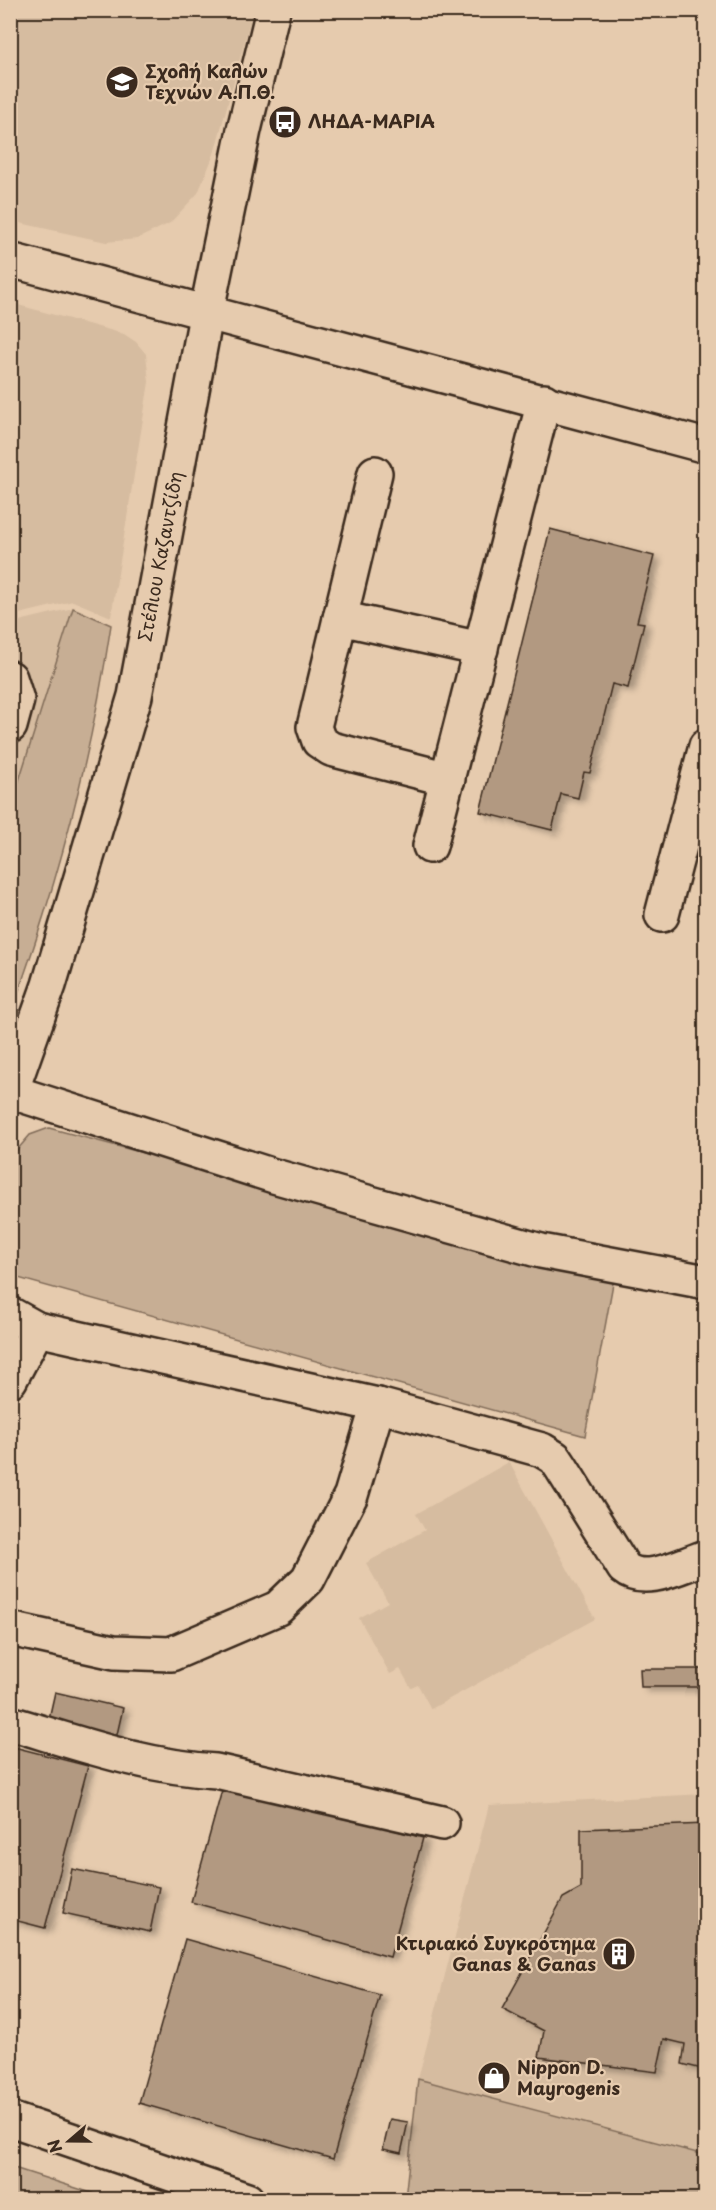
<svg xmlns="http://www.w3.org/2000/svg" width="716" height="2210" font-family="'Playpen Sans',sans-serif">
  <style>
    .built { fill: #d6bca0 }
    .green { fill: #c7ae94; stroke: #816c59; stroke-width: 1.5 }
    .building { fill: #b29981; stroke: #3b2a1e; stroke-width: 1.5; filter: url(#shadow) }
    .lines { fill: none; stroke-linecap: round; stroke-linejoin: round }
    .minor-casing { stroke: #3b2a1e; stroke-width: 38 }
    .major-casing { stroke: #3b2a1e; stroke-width: 38 }
    .minor { stroke: #e6cbae; stroke-width: 33 }
    .major { stroke: #e6cbae; stroke-width: 33 }
    .labels { text-anchor: middle; stroke-width: 4.5; stroke-linejoin: round; paint-order: stroke }
    .poi-label { font-size: 18px; font-weight: bold; fill: #3b2a1e; stroke: #e6cbae; text-anchor: start }
    .street-label { font-size: 18px; fill: #3b2a1e; stroke: #e6cbae }
  </style>
  <defs>
    <filter id="shadow"><feDropShadow dx="6" dy="4" stdDeviation="3" flood-color="#0004"/></filter>
  </defs>
  <rect width="100%" height="100%" fill="#e6cbae"/>
  <filter id="ink" filterUnits="userSpaceOnUse"><feTurbulence type="fractalNoise" baseFrequency=".0167" numOctaves="2"/><feDisplacementMap in="SourceGraphic" scale="12" xChannelSelector="R" yChannelSelector="G"/><feConvolveMatrix kernelMatrix="1 2 1 2 8 2 1 2 1" color-interpolation-filters="sRGB"/></filter>
  <g filter="url(#ink)">
    <!-- built -->
    <g class="built">
      <path d="M11,10L253,11L214,154L198,193L170,223L137,239L106,242L11,221Z"/>
      <path d="M11,303L124,334L136,342L146,354L149,382L111,617L73,601L11,616Z"/>
      <path d="M73,608L111,625L99,703L40,932L11,1012V623Z"/>
      <path d="M509,1462L595,1619L431,1709L418,1685L411,1688L400,1669L390,1674L359,1618L388,1602L366,1563L425,1530L416,1514Z"/>
      <path d="M705,1794V2155L418,2079L489,1805Z"/>
    </g>
    <!-- green -->
    <g class="green">
      <path d="M73,608L111,625C91,757 57,887 11,1012V806Z"/>
      <path d="M49,1128L614,1278L585,1436L11,1276V1157L30,1135Z"/>
      <path d="M418,2079L705,2155V2199H405Z"/>
      <path d="M11,2167L110,2199H16L11,2197Z"/>
    </g>
    <!-- building -->
    <g class="building">
      <path d="M550,529L654,556L637,622L644,623L628,688L612,684L590,773L584,772L578,798L561,794L552,830L480,812Z"/>
      <path d="M640,1669H706V1687H641Z"/>
      <path d="M55,1692L123,1708L116,1739L48,1723Z"/>
      <path d="M10,1746L88,1766L45,1928L10,1919Z"/>
      <path d="M224,1783L423,1838L390,1957L191,1902Z"/>
      <path d="M706,1824V2070L682,2064L685,2044L664,2039L657,2072L539,2057L544,2031L502,2009L563,1898L581,1888V1829Z"/>
      <path d="M72,1869L159,1887L150,1932L63,1913Z"/>
      <path d="M185,1939L380,1995L333,2159L139,2103Z"/>
      <path d="M390,2119L408,2122L401,2153L383,2149Z"/>
    </g>
    <g class="lines">
      <defs>
        <g id="minor">
          <path d="M10,260L706,446"/>
          <path d="M375,473L314,727L319,741L331,749L448,779"/>
          <path d="M340,618L481,649"/>
          <path d="M10,678L17,700L10,726"/>
          <path d="M430,846L544,401"/>
          <path d="M662,915L706,746"/>
          <path d="M12,1092L274,1176L541,1251L706,1282"/>
          <path d="M10,1314L37,1329L378,1405L542,1450L555,1458L561,1467L624,1568C645,1586 681,1565 706,1557"/>
          <path d="M10,1380L37,1329"/>
          <path d="M10,1629L114,1652L171,1654L278,1608L308,1579L351,1495L378,1405"/>
          <path d="M10,1723C78,1743 145,1767 216,1771L442,1823"/>
          <path d="M10,2119L247,2200"/>
        </g>
        <g id="major">
          <path id="s1" d="M10,1095L49,985L135,696L207,310L244,130L273,10"/>
        </g>
      </defs>
      <!-- minor casing -->
      <use href="#minor" class="minor-casing"/>
      <!-- major casing -->
      <use href="#major" class="major-casing"/>
      <!-- minor -->
      <use href="#minor" class="minor"/>
      <!-- major -->
      <use href="#major" class="major"/>
    </g>
  </g>
  <!-- icons -->
  <defs>
    <symbol id="university-disc" viewBox="-11 -11 22 22"><circle r="9.5" fill="#3b2a1e" stroke="#e6cbae"/><path d="M0-5L7-2L0 1L-7-2ZM-4 1L0 2.5L4 1V4Q0 6-4 4Z" fill="#fff"/></symbol>
    <symbol id="bus-disc" viewBox="-11 -11 22 22"><circle r="9.5" fill="#3b2a1e" stroke="#e6cbae"/><path d="M-5-6H5V4H4V6H2V4H-2V6H-4V4H-5ZM-3.5-4V0h7V-4ZM-3.5 1.2v1.5H-2V1.2ZM2 1.2v1.5H3.5V1.2Z" fill="#fff"/></symbol>
    <symbol id="building-disc" viewBox="-11 -11 22 22"><circle r="9.5" fill="#3b2a1e" stroke="#e6cbae"/><path d="M-4-6H4V6H1V3H-1V6H-4ZM-2.5-4.3h1.7v1.8h-1.7ZM.8-4.3h1.7v1.8H.8ZM-2.5-1h1.7V.8h-1.7ZM.8-1h1.7V.8H.8Z" fill="#fff"/></symbol>
    <symbol id="shop-disc" viewBox="-11 -11 22 22"><circle r="9.5" fill="#3b2a1e" stroke="#e6cbae"/><path d="M-5-2.5h2.3a2.7 3.5 0 0 1 5.4 0H5L5.5 6h-11ZM-1.5-2.5h3a1.5 2.3 0 0 0-3 0Z" fill="#fff"/></symbol>
  </defs>
  <g fill-rule="evenodd">
    <use href="#university-disc" x="103" y="63" width="38" height="38"/>
    <use href="#bus-disc" x="266" y="103" width="38" height="38"/>
    <use href="#building-disc" x="600" y="1935" width="38" height="38"/>
    <use href="#shop-disc" x="475" y="2059" width="38" height="38"/>
  </g>
  <g class="labels">
    <!-- poi labels -->
    <g class="poi-label">
      <text x="145" y="78">Σχολή Καλών<tspan x="145" dy="21">Τεχνών Α.Π.Θ.</tspan></text>
      <text x="308" y="128">ΛΗΔΑ-ΜΑΡΙΑ</text>
      <text x="596" y="1950" text-anchor="end">Κτιριακό Συγκρότημα<tspan x="596" dy="21">Ganas &amp; Ganas</tspan></text>
      <text x="517" y="2074">Nippon D.<tspan x="517" dy="21">Mayrogenis</tspan></text>
    </g>
    <!-- street labels -->
    <g class="street-label">
      <text dy="6" stroke="none"><textPath href="#s1" startOffset="560">Στέλιου Καζαντζίδη</textPath></text>
    </g>
  </g>
  <!-- margin -->
  <rect width="716" height="2210" fill="none" stroke="#e6cbae" stroke-width="36"/>
  <rect x="18" y="18" width="680" height="2174" fill="none" stroke="#3b2a1e" stroke-width="2" filter="url(#ink)"/>
  <!-- north arrow -->
  <g transform="translate(69 2141) rotate(250)" stroke="#e6cbae" stroke-width="4.5" paint-order="stroke">
  <path d="M0-4.5L10 22L0 15L-10 22Z" fill="#3b2a1e"/>
  <text y="-9" font-size="16" font-weight="bold" text-anchor="middle" fill="#3b2a1e">N</text>
  </g>
</svg>
